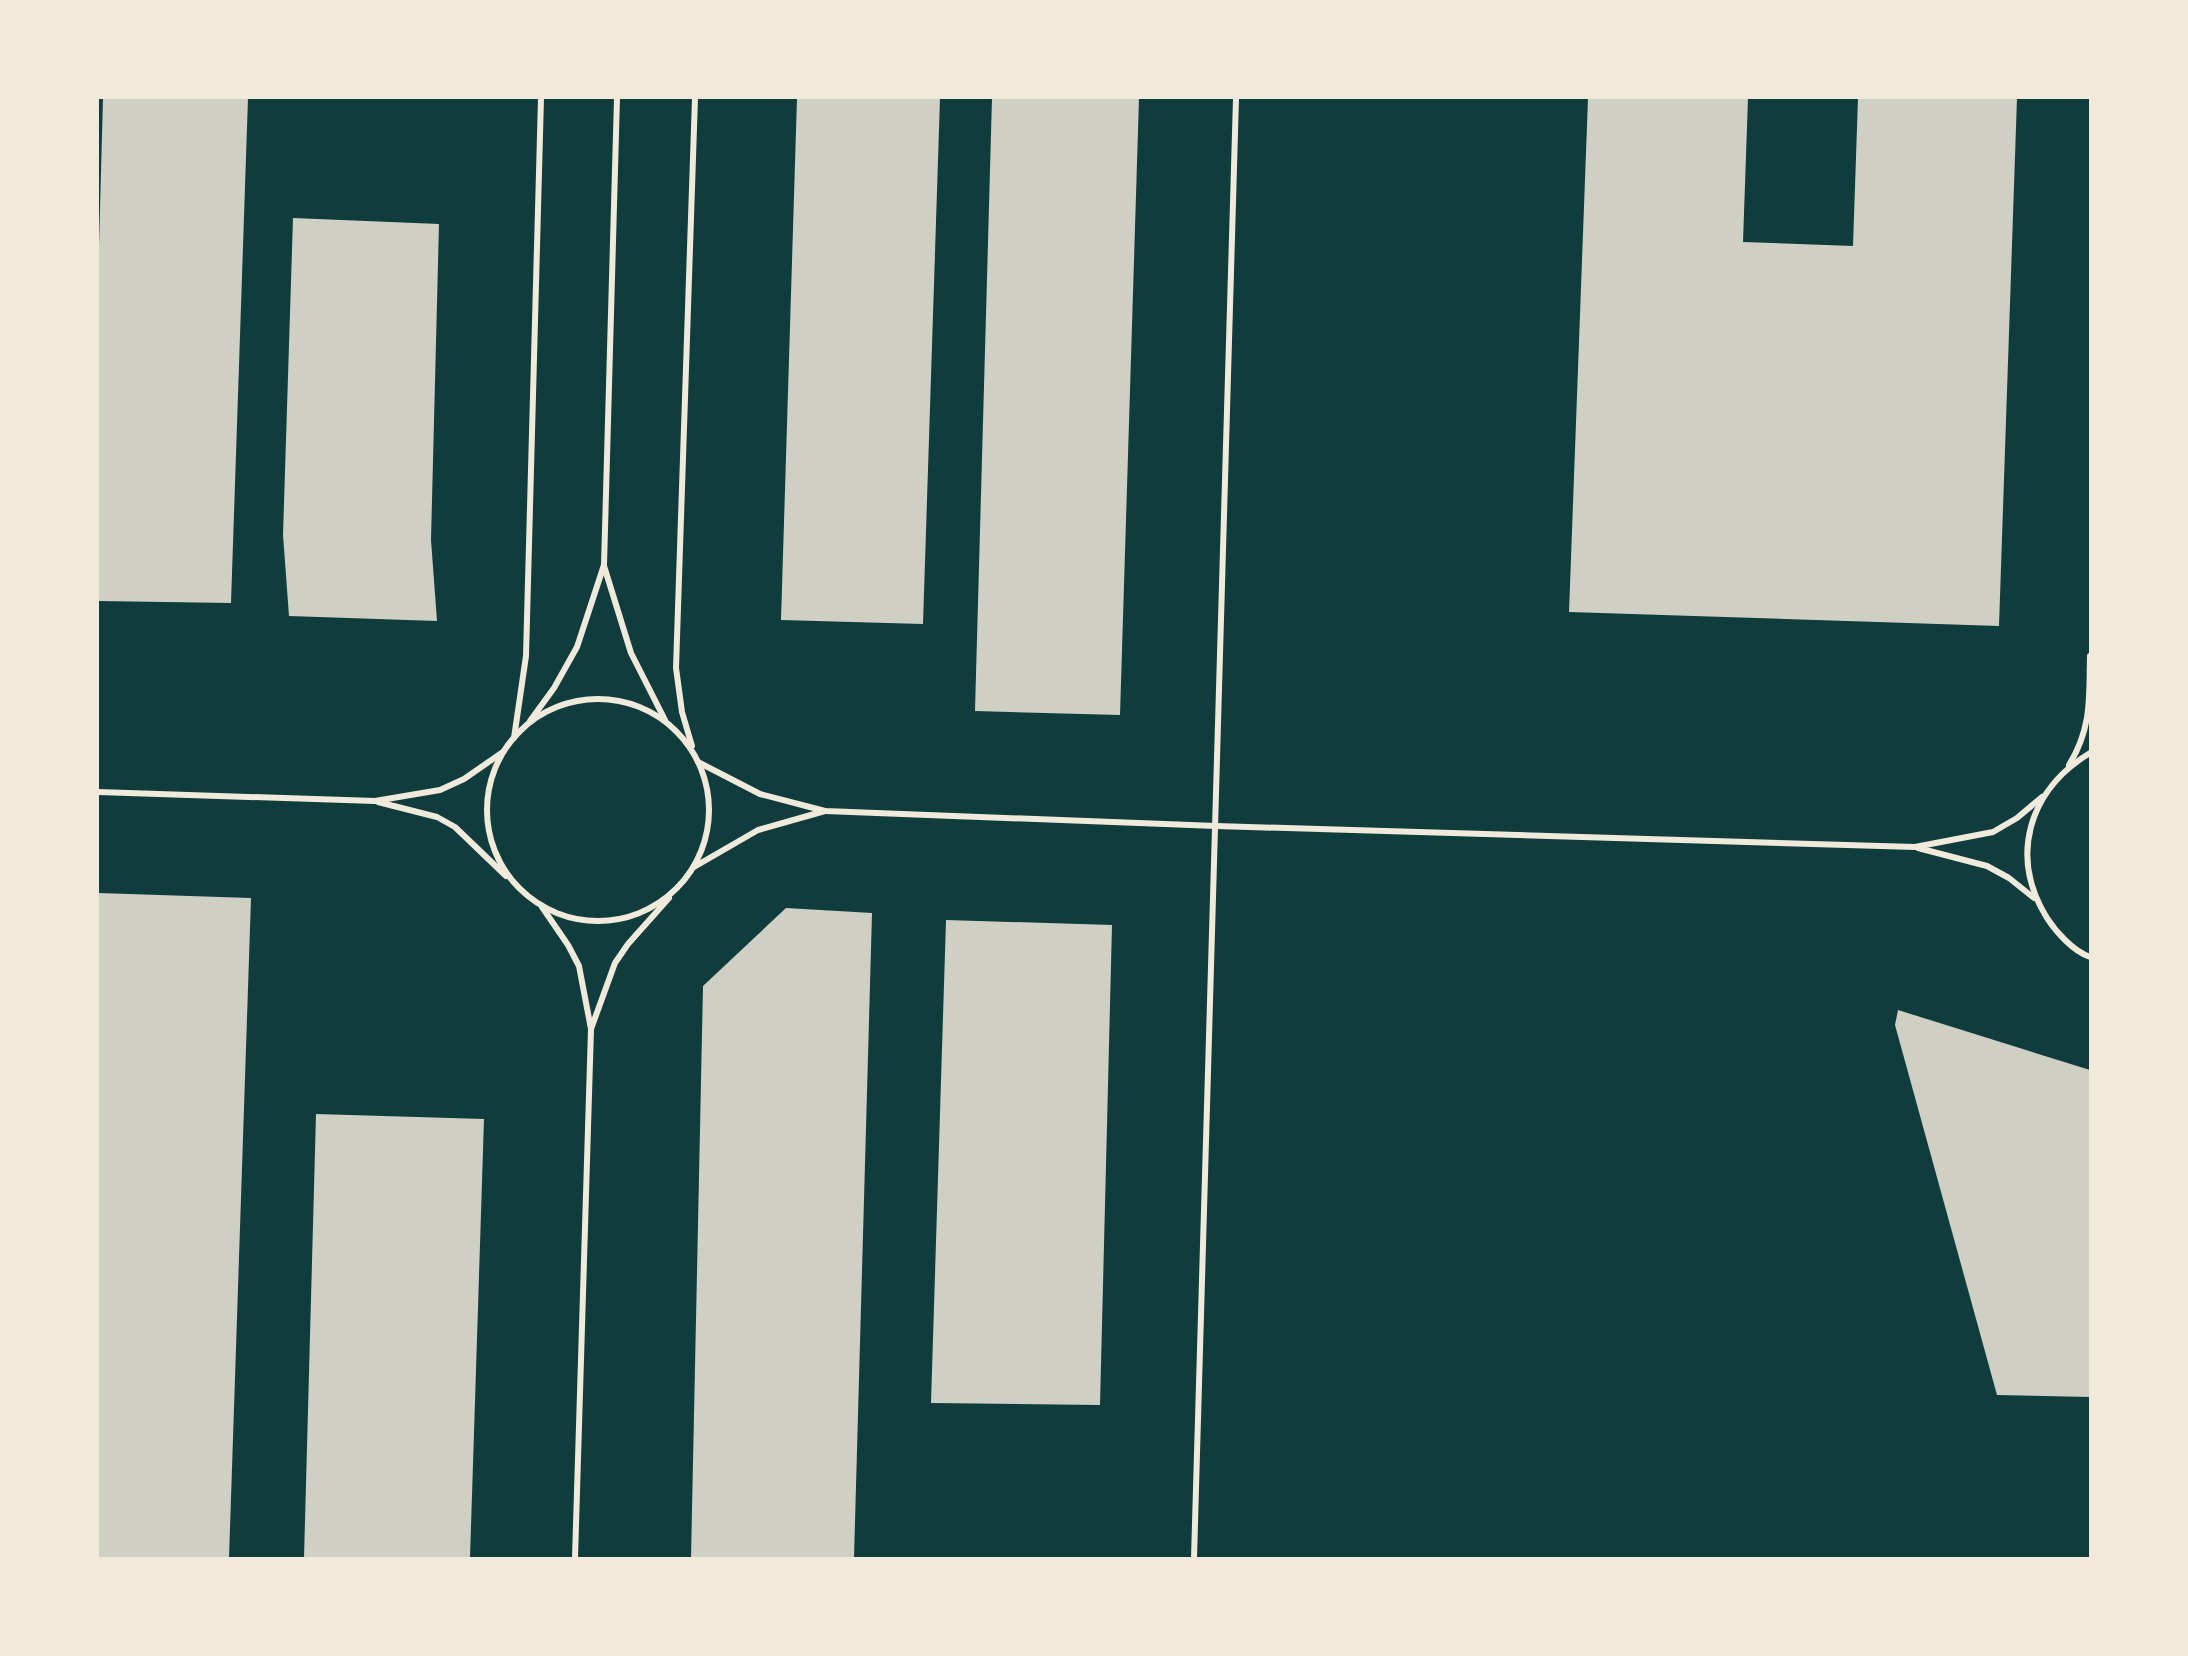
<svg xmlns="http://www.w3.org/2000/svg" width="2188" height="1656" font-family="Mulish,sans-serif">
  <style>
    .building { fill: #cfcfc3 }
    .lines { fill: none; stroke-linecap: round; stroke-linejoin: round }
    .minor { stroke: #f1e9da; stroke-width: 6 }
  </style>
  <rect width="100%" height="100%" fill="#0f3d3e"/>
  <!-- building -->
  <g class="building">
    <path d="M103,98H248L231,603L98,601V282Z"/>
    <path d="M797,98H940L923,624L781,620Z"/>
    <path d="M992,98H1139L1120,715L975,711Z"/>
    <path d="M1588,98H1748L1743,242L1853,246L1858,98H2017L1999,626L1569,612Z"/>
    <path d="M293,218L439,224L431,540L437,621L289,616L283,535Z"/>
    <path d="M98,893L251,898L229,1558H98Z"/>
    <path d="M786,908L872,913L854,1558H691L703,986Z"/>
    <path d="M946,920L1112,925L1100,1405L931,1403Z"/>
    <path d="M1898,1010L2090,1070V1397L1997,1395L1895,1025Z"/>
    <path d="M316,1114L484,1119L470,1558H304Z"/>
  </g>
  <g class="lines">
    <!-- minor -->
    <g class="minor">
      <path d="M604,566L631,653L665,720"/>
      <circle cx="598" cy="810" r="111"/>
      <path d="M530,721L554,688L577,647L604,565L617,98"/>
      <path d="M514,738L526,656L541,98"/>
      <path d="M692,746L682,712L676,668L695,98"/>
      <path d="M2090,753C2030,789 2008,855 2047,918C2056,932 2073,951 2090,957"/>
      <path d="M698,762L760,794L825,811L1216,826L1915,847L1993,832L2017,818L2042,797"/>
      <path d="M2069,765C2092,728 2089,698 2090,656"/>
      <path d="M98,792L375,801L440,790L464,779L503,752"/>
      <path d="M378,802L437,817L455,827L506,876"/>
      <path d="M1918,848L1987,866L2009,878L2034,898"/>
      <path d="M694,867L758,830L825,811"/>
      <path d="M542,907L568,945L579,966L591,1029L575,1558"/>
      <path d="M591,1029L615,963L628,944L669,898"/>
      <path d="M1194,1558L1236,98"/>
    </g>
  </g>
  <!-- border -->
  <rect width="2188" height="1656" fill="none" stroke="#f1e9da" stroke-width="198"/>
</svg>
